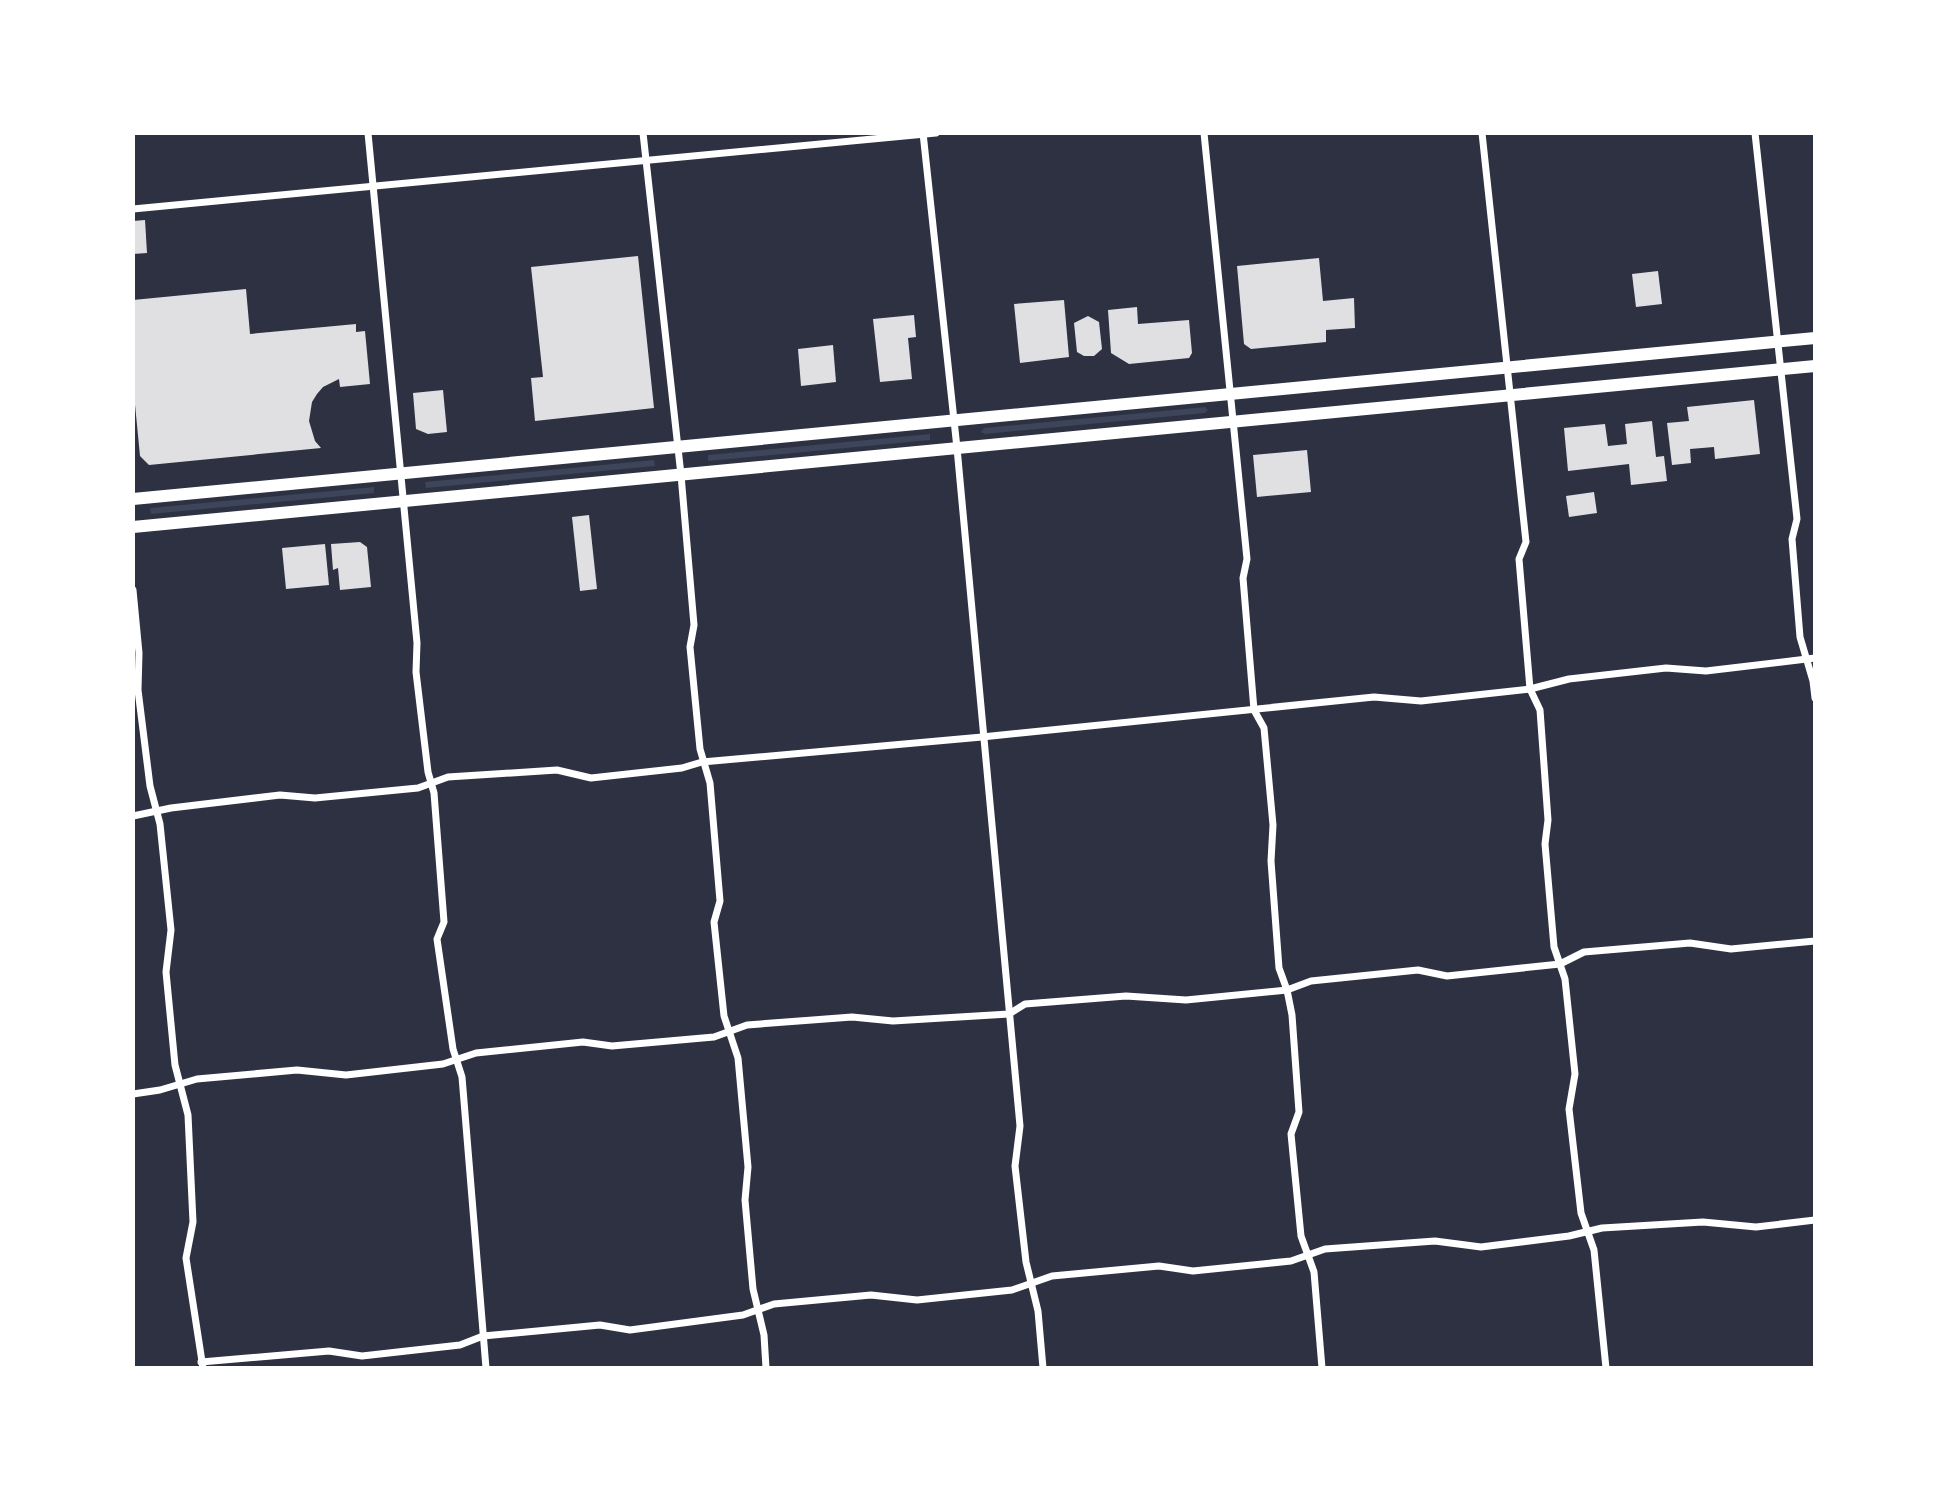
<svg xmlns="http://www.w3.org/2000/svg" width="1948" height="1501" font-family="Signika,sans-serif">
  <style>
    .green { fill: #3c4559 }
    .building { fill: #e0e0e3 }
    .lines { fill: none; stroke-linecap: round; stroke-linejoin: round }
    .minor { stroke: #fff; stroke-width: 7 }
    .primary { stroke: #fff; stroke-width: 12 }
  </style>
  <rect width="100%" height="100%" fill="#2d3142"/>
  <!-- green -->
  <g class="green">
    <path d="M1205,407L1208,410L1205,413L985,434L981,432L984,428Z"/>
    <path d="M930,434V440L708,461V455Z"/>
    <path d="M654,460L655,466L426,488L425,482Z"/>
    <path d="M374,487V493L151,514L150,508Z"/>
  </g>
  <!-- building -->
  <g class="building">
    <path d="M145,220L147,253L133,254V221Z"/>
    <path d="M638,256L654,408L535,421L531,378L543,377L531,267Z"/>
    <path d="M1319,258L1323,301L1354,298L1355,328L1326,330V342L1251,349L1244,344L1237,266Z"/>
    <path d="M1658,271L1662,304L1636,307L1632,274Z"/>
    <path d="M246,289L250,334L356,324V332L365,331L370,384L340,387L339,379L323,387L317,394L312,402L309,421L315,441L321,448L149,465L140,456L133,384V300Z"/>
    <path d="M1064,300L1069,357L1020,363L1014,304Z"/>
    <path d="M1137,307L1138,324L1189,320L1192,353L1189,358L1129,364L1111,353L1108,310Z"/>
    <path d="M914,315L916,337L908,338L912,379L880,382L873,319Z"/>
    <path d="M1088,316L1099,322L1102,349L1094,356H1084L1077,352L1074,323Z"/>
    <path d="M833,345L836,382L801,386L798,349Z"/>
    <path d="M443,390L447,432L428,434L416,429L413,393Z"/>
    <path d="M1754,400L1760,454L1715,459L1714,447L1690,449L1691,463L1672,465L1667,423L1689,421L1687,407Z"/>
    <path d="M1652,421L1656,457L1664,456L1667,481L1631,485L1629,464L1568,471L1564,428L1605,424L1608,446L1627,444L1625,424Z"/>
    <path d="M1307,450L1311,492L1257,497L1253,455Z"/>
    <path d="M1594,492L1597,513L1569,517L1566,496Z"/>
    <path d="M589,515L597,589L580,591L572,517Z"/>
    <path d="M360,542L367,547L371,587L340,590L338,568L333,570L331,544Z"/>
    <path d="M325,544L329,585L286,589L282,548Z"/>
  </g>
  <g class="lines">
    <!-- minor -->
    <g class="minor">
      <path d="M368,133L417,643L416,672L428,772L434,793L444,922L437,939L453,1049L462,1077L486,1368"/>
      <path d="M643,133L681,475L694,625L690,647L700,749L710,783L720,901L714,922L724,1016L738,1058L748,1167L745,1200L753,1289L764,1335L766,1368"/>
      <path d="M923,133L957,448L1020,1126L1015,1166L1026,1262L1038,1311L1043,1368"/>
      <path d="M1204,133L1247,559L1243,578L1254,710L1264,728L1273,825L1271,861L1279,968L1287,990L1292,1015L1299,1112L1291,1134L1301,1236L1314,1272L1322,1368"/>
      <path d="M1482,133L1526,542L1519,559L1530,689L1540,710L1548,820L1545,844L1554,947L1565,979L1575,1074L1569,1109L1581,1213L1594,1250L1606,1368"/>
      <path d="M1755,133L1797,519L1792,539L1800,637L1813,681L1815,698"/>
      <path d="M133,209L936,133"/>
      <path d="M133,590L139,653L138,690L150,786L160,824L171,930L166,972L175,1065L188,1115L193,1222L186,1258L203,1368"/>
      <path d="M133,816L171,808L280,795L315,798L418,788L448,777L557,770L591,778L682,768L702,762L982,737L1374,697L1421,701L1530,689L1569,679L1666,668L1706,671L1815,658"/>
      <path d="M133,1094L160,1090L197,1079L297,1070L346,1075L443,1064L476,1053L583,1042L612,1046L714,1037L747,1025L852,1017L893,1021L1009,1014L1025,1004L1126,996L1186,1000L1287,990L1311,981L1418,970L1447,976L1560,964L1584,952L1690,943L1731,949L1815,941"/>
      <path d="M201,1362L329,1351L362,1356L460,1345L483,1336L600,1325L630,1330L743,1315L774,1304L871,1295L917,1300L1012,1290L1052,1276L1159,1266L1193,1271L1291,1261L1325,1249L1435,1241L1481,1247L1569,1236L1602,1228L1703,1222L1756,1227L1815,1220"/>
    </g>
    <!-- primary -->
    <g class="primary">
      <path d="M133,499L1815,338"/>
      <path d="M133,527L1815,366"/>
    </g>
  </g>
  <!-- border -->
  <rect width="1948" height="1501" fill="none" stroke="#ffffff" stroke-width="270"/>
</svg>
